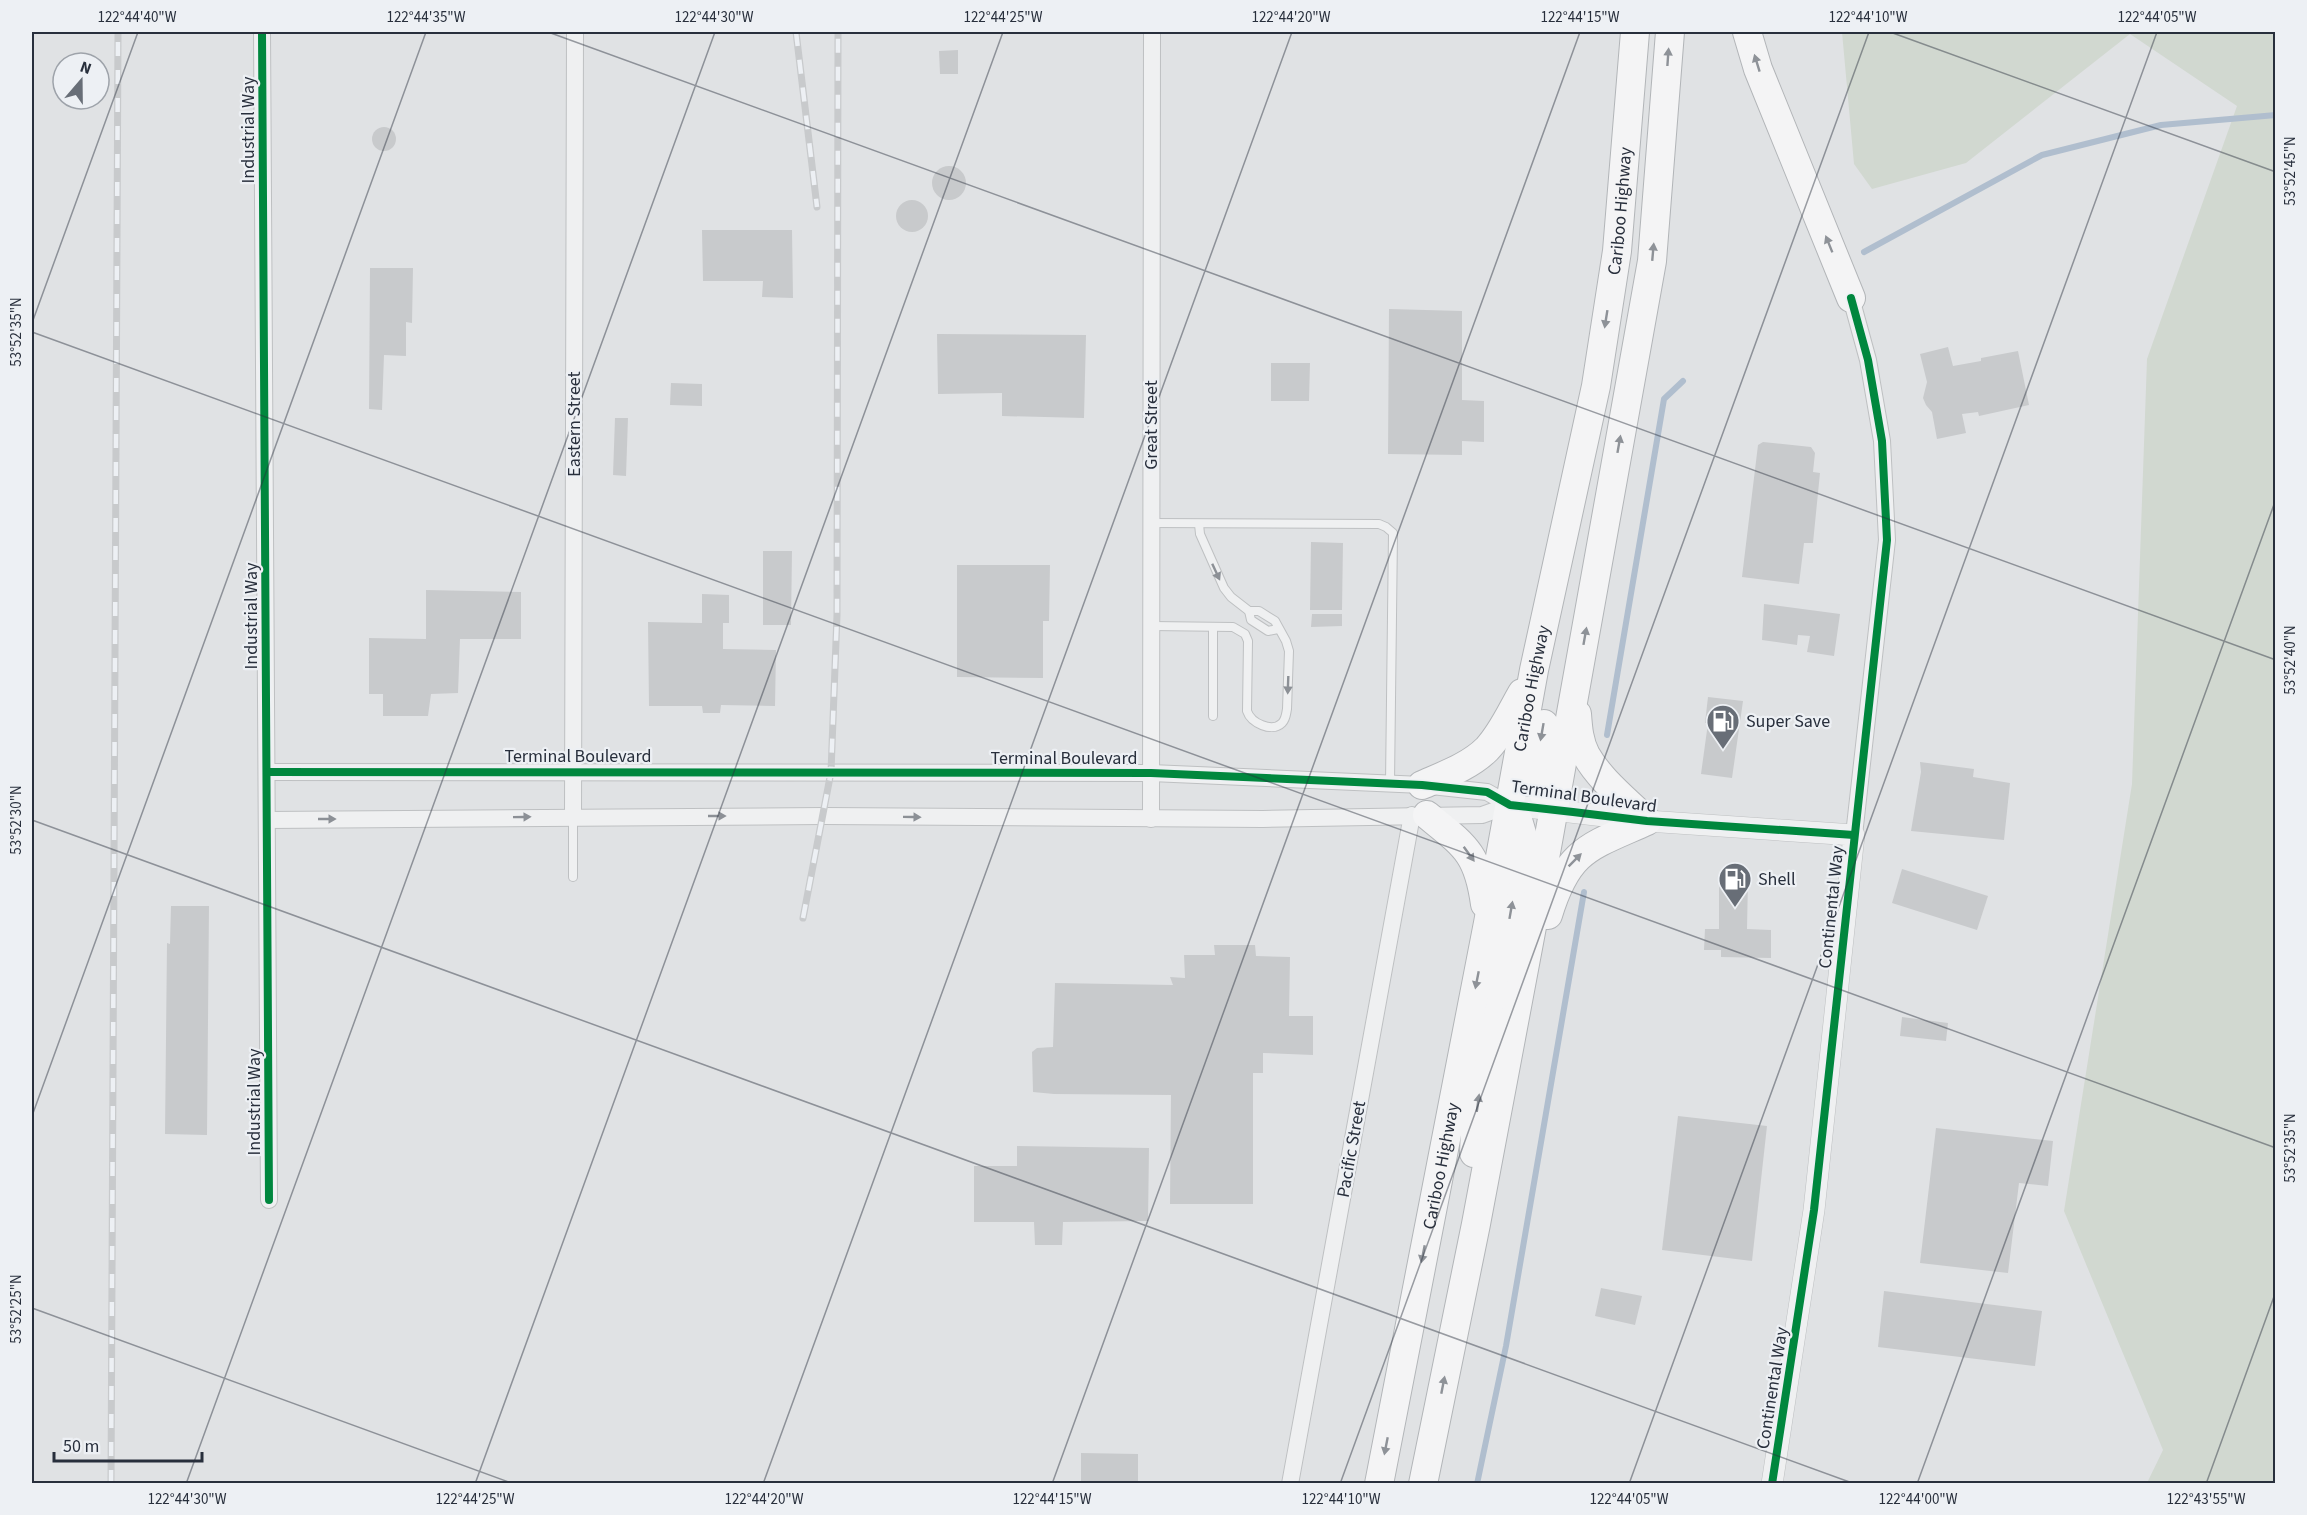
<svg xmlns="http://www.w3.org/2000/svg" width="2307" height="1515" font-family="'Source Sans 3',sans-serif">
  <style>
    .green { fill: #d1d8d0 }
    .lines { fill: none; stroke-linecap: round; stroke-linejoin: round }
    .stream { stroke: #b0bece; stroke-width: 6 }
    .building { fill: #c8cacc }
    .service-casing { stroke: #bec0c2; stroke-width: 10 }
    .minor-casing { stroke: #bec0c2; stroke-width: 18 }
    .tertiary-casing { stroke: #bec0c2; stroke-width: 22 }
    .trunk-casing { stroke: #b2b5b8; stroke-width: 30 }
    .service { stroke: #eff0f1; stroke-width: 8 }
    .minor { stroke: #eff0f1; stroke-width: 16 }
    .tertiary { stroke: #eff0f1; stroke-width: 21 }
    .trunk { stroke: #f4f4f5; stroke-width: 28 }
    .rail-casing { stroke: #c8cacc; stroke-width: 7 }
    .rail { stroke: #edf0f4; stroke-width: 4.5; stroke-dasharray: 14; stroke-linecap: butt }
    .cycleway-casing { stroke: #edf0f4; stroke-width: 11 }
    .cycleway { stroke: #00873e; stroke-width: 8 }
    .oneway { fill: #8e9298 }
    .oneway2 { fill: #8c9096 }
    .ticks { fill: none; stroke: #282f3c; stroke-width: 1.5; stroke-opacity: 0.45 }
    .labels { text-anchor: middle; stroke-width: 4.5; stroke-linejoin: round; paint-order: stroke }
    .street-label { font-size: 18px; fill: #282f3c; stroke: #edf0f4 }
    .poi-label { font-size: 18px; fill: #282f3c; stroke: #edf0f4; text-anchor: start }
    .neatline { fill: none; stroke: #282f3c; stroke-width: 2 }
    .ticks-label { font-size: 15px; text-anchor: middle; fill: #282f3c }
  </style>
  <rect width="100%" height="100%" fill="#e0e2e4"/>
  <!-- green -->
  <path class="green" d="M1842,32H2275V1483H2147L2163,1450L2064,1211L2132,784L2147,359L2237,106L2130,34L1966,163L1872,189L1854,164Z"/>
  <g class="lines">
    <!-- stream -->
    <g class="stream">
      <path d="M1864,252L2042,155L2161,125L2276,115"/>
      <path d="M1607,735L1664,399L1683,381"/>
      <path d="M1477,1484L1506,1346L1584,892"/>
    </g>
  </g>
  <!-- building -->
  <g class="building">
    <rect x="1055" y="32" width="54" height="2"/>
    <path d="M958,50V74H940L939,51Z"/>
    <circle cx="384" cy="139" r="12"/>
    <circle cx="949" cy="183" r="17"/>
    <circle cx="912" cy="216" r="16"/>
    <path d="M702,230H792L793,298L762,297L763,281H703Z"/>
    <path d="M370,268H413L412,323L406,322V356L384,355L382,410L369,409Z"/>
    <path d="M1389,309L1462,311V400L1484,401V442L1462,441V455L1388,454Z"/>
    <path d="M937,334L1086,335L1084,418L1002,416V393L938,394Z"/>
    <path d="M1948,347L1953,366L1981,361V358L2018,351L2029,405L1979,416L1978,412L1962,414L1966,433L1937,439L1932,412L1926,405L1923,398L1927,382L1920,354Z"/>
    <path d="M1271,363H1310L1309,401H1271Z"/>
    <path d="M671,383L702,384V406L670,405Z"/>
    <path d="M615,418H628L626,476L613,475Z"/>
    <path d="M1763,442L1811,447L1815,453L1813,472L1820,473L1813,543H1804L1799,584L1742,577L1758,445Z"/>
    <path d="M1311,542L1343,543L1342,610H1310Z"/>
    <path d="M763,551H792L791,625H763Z"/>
    <path d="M957,565H1050L1049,621H1043V678L957,677Z"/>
    <path d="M426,590L521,592V639H460L458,693L431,694L428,716H383V694H369V638L426,639Z"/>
    <path d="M702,594L729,595V623H723V649L776,650L775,706L721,705L720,713H703L702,706H649L648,622L702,623Z"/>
    <path d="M1764,604L1840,614L1834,656L1807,652L1810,636L1798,635L1797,645L1762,640Z"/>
    <path d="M1312,614H1342V626L1311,627Z"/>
    <path d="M1708,697L1743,701L1732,778L1701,774L1708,723H1705Z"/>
    <path d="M1920,762L1974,769L1973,777L2010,783L2004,840L1911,831L1921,772Z"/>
    <path d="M1902,869L1988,896L1977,930L1892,903Z"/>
    <path d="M1719,878L1748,879L1747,929L1771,930V958L1721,957V950H1704L1705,929H1719Z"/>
    <path d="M171,906H209L207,1135L165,1134L167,943L170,944Z"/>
    <path d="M1214,945H1255L1256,956L1290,957L1289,1016H1313V1055L1263,1053V1073H1253V1204H1170L1171,1095L1054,1094L1033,1092L1032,1052L1037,1048L1053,1047L1055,983L1173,985L1170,977L1185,978L1184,955H1215Z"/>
    <path d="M1902,1017L1948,1023L1946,1041L1900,1036Z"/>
    <path d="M1678,1116L1767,1126L1752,1261L1662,1250Z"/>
    <path d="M1936,1128L2053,1141L2048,1186L2019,1183L2008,1273L1920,1263Z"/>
    <path d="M1017,1146L1149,1148L1148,1221L1063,1222L1062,1245H1035L1034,1222H974V1166H1017Z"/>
    <path d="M1601,1288L1642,1296L1635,1325L1595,1316Z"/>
    <path d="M1884,1291L2042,1311L2035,1366L1878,1347Z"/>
    <path d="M1081,1453L1138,1454V1484H1081Z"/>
  </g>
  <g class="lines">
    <defs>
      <g id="service">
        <path d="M1150,523L1379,524L1386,527L1393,533L1390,783"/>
        <path d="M1199,524L1200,534L1224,588L1231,597L1249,611L1251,620L1268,631L1278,629"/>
        <path d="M1151,626L1233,627L1245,634L1248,641L1247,711C1251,723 1272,733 1282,723C1286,719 1286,714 1287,709L1289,651L1286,641L1275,621L1259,611H1249"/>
        <path d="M1213,627V716"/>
        <path d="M573,817V877"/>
      </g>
      <g id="minor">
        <path d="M262,32L269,1200"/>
        <path d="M1851,298L1868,360L1882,441L1887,540L1854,835"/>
        <path d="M267,772L1151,773L1422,785L1487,792L1510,805"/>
        <path d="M573,817L575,32"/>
        <path d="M1151,819L1152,32"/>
        <path d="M268,820L824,816L1263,819L1482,815L1510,805"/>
        <path d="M1290,1484L1412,815"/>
      </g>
      <path id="tertiary" d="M1510,805L1647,821L1854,835L1814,1210L1772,1484"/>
      <g id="trunk">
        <path d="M1747,32L1758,69L1851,298"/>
        <path d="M1544,724C1537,761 1530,778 1554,810"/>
        <path d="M1422,785C1445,775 1470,766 1487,749C1502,733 1511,712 1522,693"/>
        <path d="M1427,815C1465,846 1478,853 1485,904"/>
        <path d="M1548,915C1568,849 1589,847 1647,821C1627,801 1600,780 1586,755C1579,742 1578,728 1577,714"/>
        <path d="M1474,1153L1476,1108L1520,862L1523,837L1518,820"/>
        <path id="s1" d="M1379,1484L1488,923L1534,670L1596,386L1617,251L1635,32"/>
        <path d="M1423,1484L1476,1224L1547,847L1652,261L1670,32"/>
      </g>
    </defs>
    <!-- service casing -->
    <use href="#service" class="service-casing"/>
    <!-- minor casing -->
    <use href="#minor" class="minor-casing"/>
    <!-- tertiary casing -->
    <use href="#tertiary" class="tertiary-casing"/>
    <!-- trunk casing -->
    <use href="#trunk" class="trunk-casing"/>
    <!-- service -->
    <use href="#service" class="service"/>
    <!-- minor -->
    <use href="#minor" class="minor"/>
    <!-- tertiary -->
    <use href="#tertiary" class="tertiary"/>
    <!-- trunk -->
    <use href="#trunk" class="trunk"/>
    <defs>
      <g id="rail">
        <path d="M796,32L817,207"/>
        <path d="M803,918L831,772L837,615L838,32"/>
        <path d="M111,1484L118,32"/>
      </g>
    </defs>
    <!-- rail casing -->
    <use href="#rail" class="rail-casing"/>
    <!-- rail -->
    <use href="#rail" class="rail"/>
    <defs>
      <g id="cycleway">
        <path d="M262,32L269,1200"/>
        <path d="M267,772L1151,773L1422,785L1487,792L1510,805L1573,812L1647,821L1854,835"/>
        <path d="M1772,1484L1814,1210L1887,540L1882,441L1868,360L1851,298"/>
      </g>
    </defs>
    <!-- cycleway casing -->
    <use href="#cycleway" class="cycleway-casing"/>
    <!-- cycleway -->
    <use href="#cycleway" class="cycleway"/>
  </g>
  <!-- one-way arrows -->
  <defs><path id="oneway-solid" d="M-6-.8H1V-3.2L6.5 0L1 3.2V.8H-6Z" transform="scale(1.5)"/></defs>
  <g class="oneway">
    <use href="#oneway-solid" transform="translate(1668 57) rotate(-86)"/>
    <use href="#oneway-solid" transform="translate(1757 63) rotate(-107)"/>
    <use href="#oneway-solid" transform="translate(1829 244) rotate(-112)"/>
    <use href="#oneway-solid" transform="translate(1653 252) rotate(-85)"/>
    <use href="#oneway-solid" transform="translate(1606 319) rotate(99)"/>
    <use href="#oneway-solid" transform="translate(1619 444) rotate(-80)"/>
    <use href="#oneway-solid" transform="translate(1585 636) rotate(-80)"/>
    <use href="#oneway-solid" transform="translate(1542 732) rotate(100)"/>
    <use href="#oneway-solid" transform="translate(1469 854) rotate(54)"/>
    <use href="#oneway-solid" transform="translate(1575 860) rotate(-45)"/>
    <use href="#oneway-solid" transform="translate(1511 910) rotate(-80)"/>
    <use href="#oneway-solid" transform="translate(1477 980) rotate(101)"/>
    <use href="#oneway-solid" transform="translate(1478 1103) rotate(-82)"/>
    <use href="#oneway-solid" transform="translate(1423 1254) rotate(101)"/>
    <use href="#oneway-solid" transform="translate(1443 1385) rotate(-79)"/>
    <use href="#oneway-solid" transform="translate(1386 1446) rotate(101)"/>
  </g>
  <g class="oneway2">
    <use href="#oneway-solid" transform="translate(1216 572) rotate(65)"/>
    <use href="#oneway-solid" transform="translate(1288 685) rotate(92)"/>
    <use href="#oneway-solid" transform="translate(717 816)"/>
    <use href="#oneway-solid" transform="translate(522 817) rotate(-1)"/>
    <use href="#oneway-solid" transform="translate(912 817) rotate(1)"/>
    <use href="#oneway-solid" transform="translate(327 819)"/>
  </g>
  <!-- ticks -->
  <path class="ticks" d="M548,32L2276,660M1890,32L2276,172M32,323L138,32M32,332L2276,1148M32,820L1855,1484M32,1116L426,32M32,1308L514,1484M186,1484L715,32M475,1484L1003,32M763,1484L1292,32M1052,1484L1580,32M1340,1484L1869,32M1629,1484L2157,32M1917,1484L2276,499M2206,1484L2276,1291"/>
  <!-- icons -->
  <defs>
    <symbol id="fuel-pin" viewBox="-11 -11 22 30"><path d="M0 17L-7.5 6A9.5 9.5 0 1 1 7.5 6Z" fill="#686e77" stroke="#edf0f4"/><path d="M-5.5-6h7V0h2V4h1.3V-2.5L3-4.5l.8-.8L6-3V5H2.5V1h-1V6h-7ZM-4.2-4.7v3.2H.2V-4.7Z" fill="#fff"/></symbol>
  </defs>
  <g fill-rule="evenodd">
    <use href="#fuel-pin" x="1704" y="702" width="38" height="52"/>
    <use href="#fuel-pin" x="1716" y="860" width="38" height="52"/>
  </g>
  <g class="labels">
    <!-- street labels -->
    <g class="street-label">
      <text transform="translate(248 130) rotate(-90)" y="6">Industrial Way</text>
      <text dy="6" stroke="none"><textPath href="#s1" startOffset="1296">Cariboo Highway</textPath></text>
      <text transform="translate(574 424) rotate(-90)" y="6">Eastern Street</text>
      <text transform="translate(1151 425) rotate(-90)" y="6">Great Street</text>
      <text transform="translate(251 616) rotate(-90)" y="6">Industrial Way</text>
      <text dy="6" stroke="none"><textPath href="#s1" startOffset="810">Cariboo Highway</textPath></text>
      <text x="578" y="762">Terminal Boulevard</text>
      <text x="1064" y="764">Terminal Boulevard</text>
      <text transform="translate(1584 796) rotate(8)" y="6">Terminal Boulevard</text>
      <text transform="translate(1831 907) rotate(-84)" y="6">Continental Way</text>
      <text transform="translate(254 1102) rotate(-90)" y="6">Industrial Way</text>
      <text transform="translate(1351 1149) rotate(-80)" y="6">Pacific Street</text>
      <text dy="6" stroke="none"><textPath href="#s1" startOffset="324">Cariboo Highway</textPath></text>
      <text transform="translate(1772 1388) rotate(-81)" y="6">Continental Way</text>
    </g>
    <!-- poi labels -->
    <g class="poi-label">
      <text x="1746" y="727">Super Save</text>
      <text x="1758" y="885">Shell</text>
    </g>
  </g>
  <!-- border -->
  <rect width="2307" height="1515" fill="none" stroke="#edf0f4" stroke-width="66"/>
  <!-- north arrow -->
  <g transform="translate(81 81) rotate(20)"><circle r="28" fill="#edf0f4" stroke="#9ea3aa" stroke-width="1.5"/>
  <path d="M0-4.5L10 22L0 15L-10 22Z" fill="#686e77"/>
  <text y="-9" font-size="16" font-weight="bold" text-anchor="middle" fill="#282f3c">N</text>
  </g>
  <!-- scale -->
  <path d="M54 1452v9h148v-9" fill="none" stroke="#282f3c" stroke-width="3"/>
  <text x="63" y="1452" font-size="18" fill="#282f3c" stroke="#edf0f4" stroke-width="4.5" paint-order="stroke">50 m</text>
  <rect x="33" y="33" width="2241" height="1449" class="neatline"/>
  <g class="ticks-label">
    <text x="137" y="22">122°44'40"W</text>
    <text x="426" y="22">122°44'35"W</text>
    <text x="714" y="22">122°44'30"W</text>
    <text x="1003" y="22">122°44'25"W</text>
    <text x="1291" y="22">122°44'20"W</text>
    <text x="1580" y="22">122°44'15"W</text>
    <text x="1868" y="22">122°44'10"W</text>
    <text x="2157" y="22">122°44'05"W</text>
    <text transform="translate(2290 171) rotate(-90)" y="5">53°52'45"N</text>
    <text transform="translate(16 332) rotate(-90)" y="5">53°52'35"N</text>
    <text transform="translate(2290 660) rotate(-90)" y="5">53°52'40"N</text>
    <text transform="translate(16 820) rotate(-90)" y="5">53°52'30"N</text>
    <text transform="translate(2290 1148) rotate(-90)" y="5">53°52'35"N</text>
    <text transform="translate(16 1309) rotate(-90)" y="5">53°52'25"N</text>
    <text x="187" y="1504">122°44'30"W</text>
    <text x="475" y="1504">122°44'25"W</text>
    <text x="764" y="1504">122°44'20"W</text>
    <text x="1052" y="1504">122°44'15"W</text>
    <text x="1341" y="1504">122°44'10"W</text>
    <text x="1629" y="1504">122°44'05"W</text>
    <text x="1918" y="1504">122°44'00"W</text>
    <text x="2206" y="1504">122°43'55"W</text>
  </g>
</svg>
